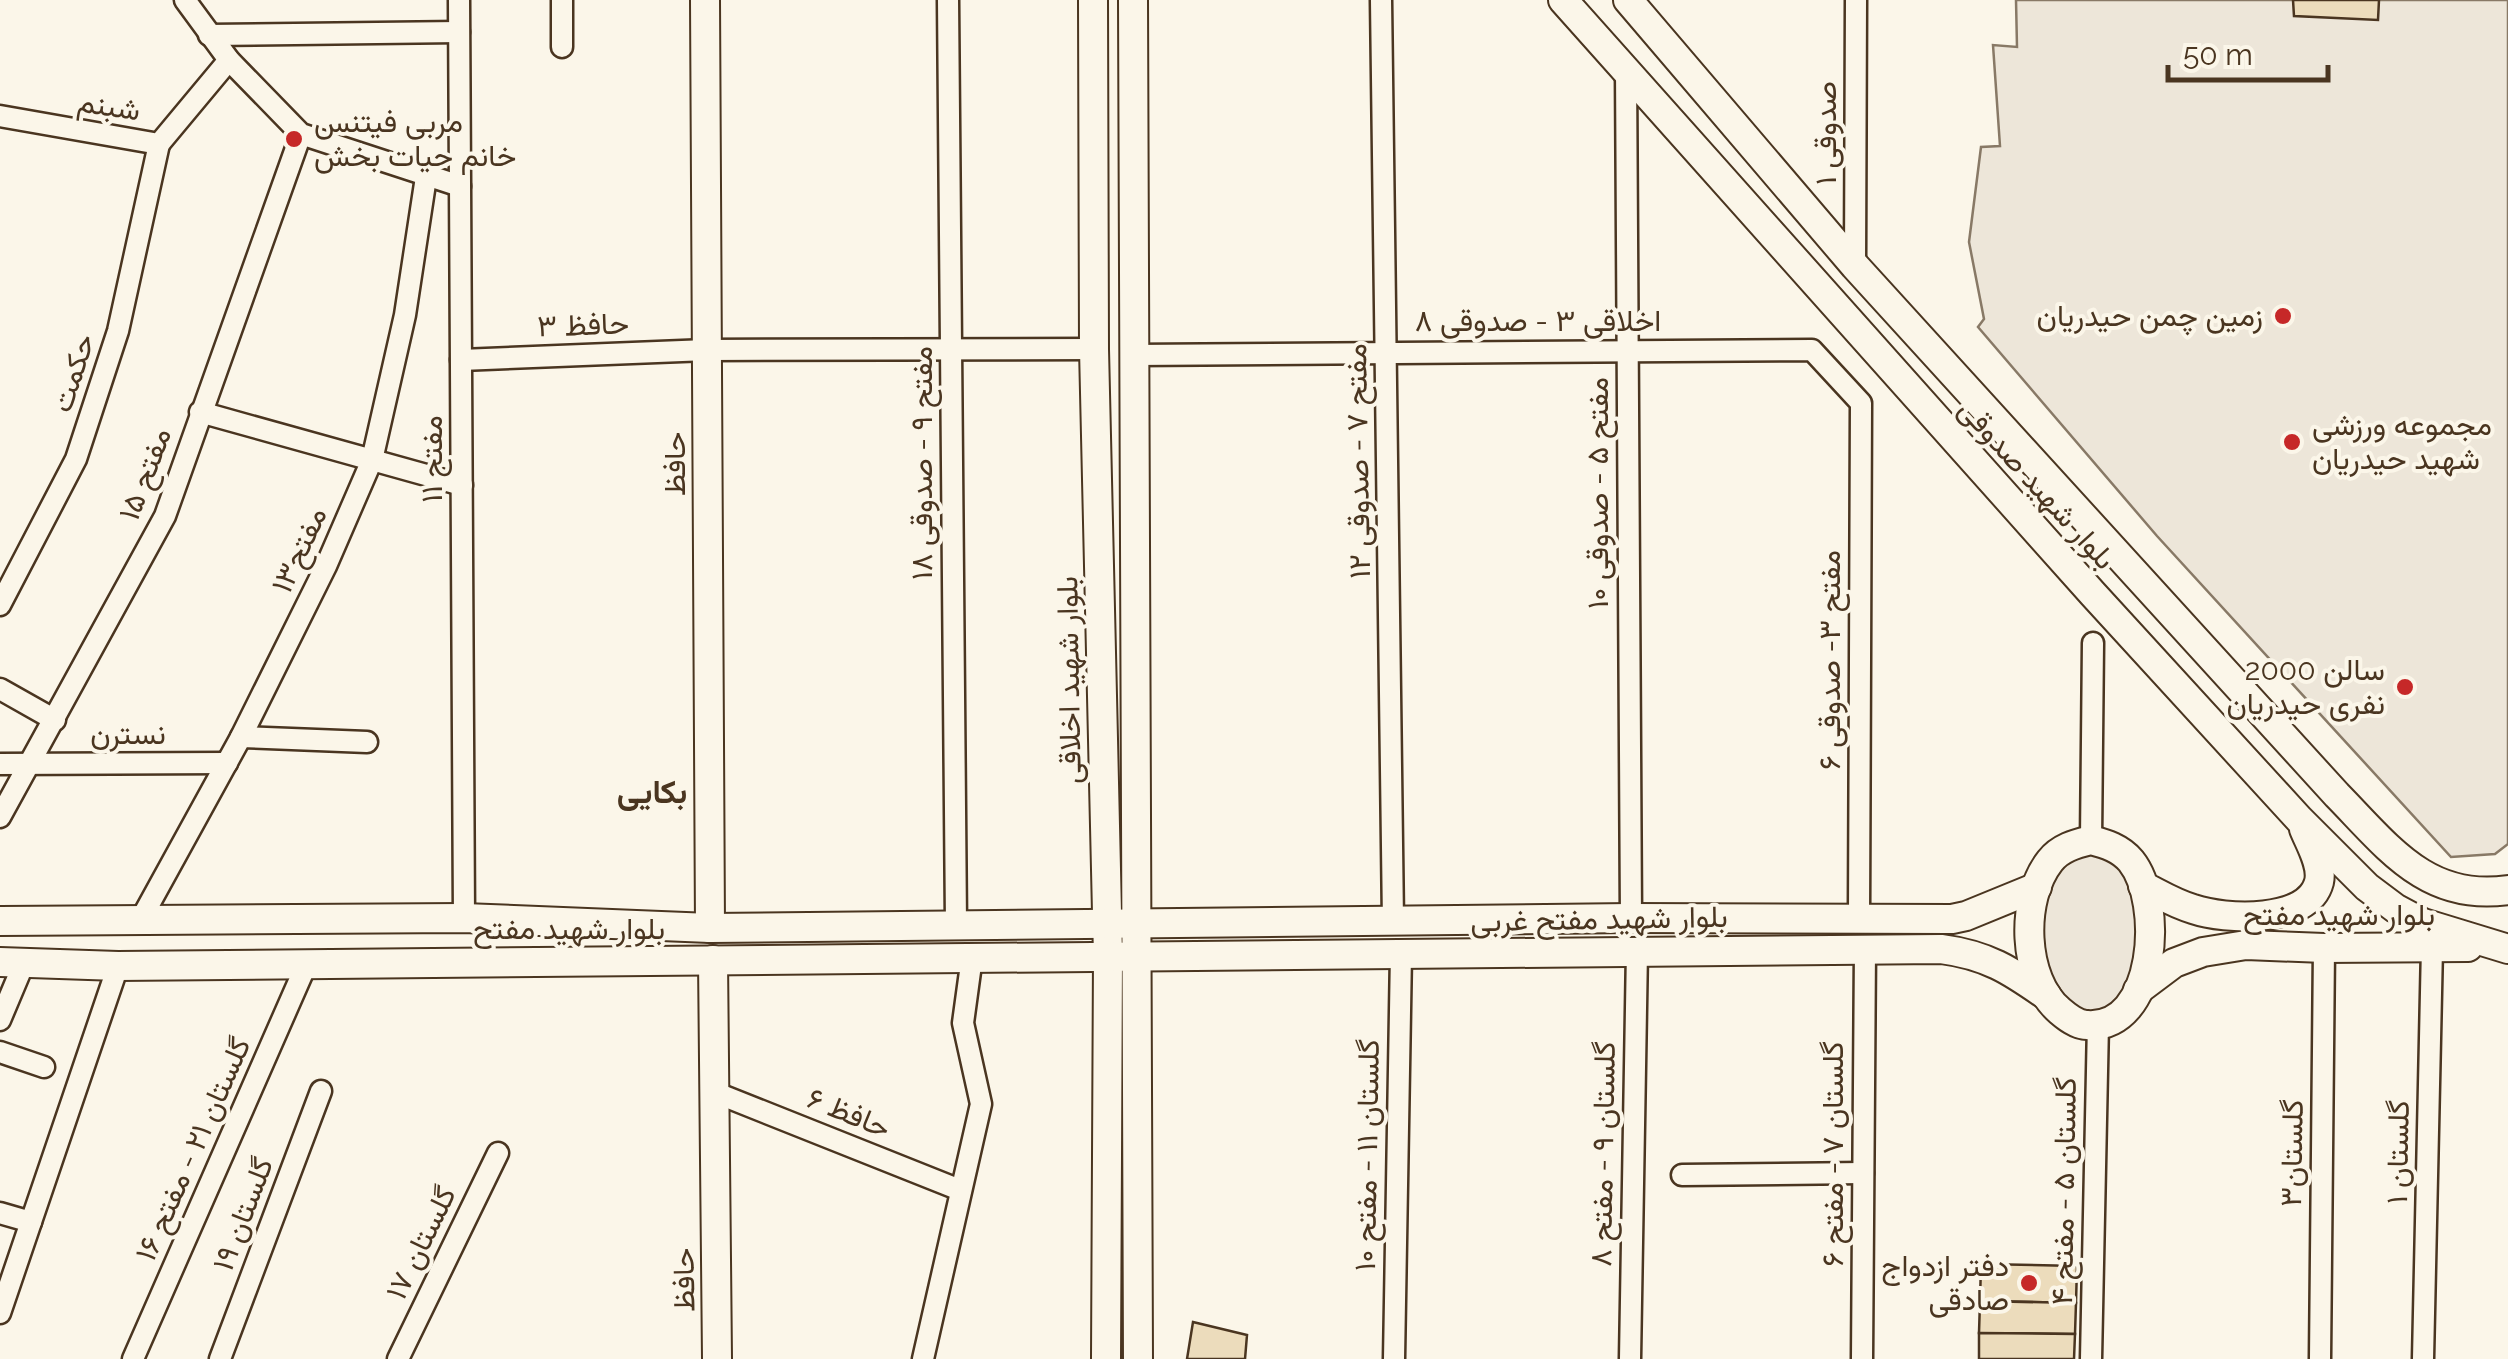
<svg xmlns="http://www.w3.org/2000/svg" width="2508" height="1359" font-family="Raleway,Vazirmatn,sans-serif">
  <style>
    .green { fill: #ede6d9; stroke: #887966; stroke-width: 2.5 }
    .building { fill: #ecdcbc; stroke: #4a3520; stroke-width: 2.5 }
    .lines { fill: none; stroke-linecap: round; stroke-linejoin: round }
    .street-casing { stroke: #4a3520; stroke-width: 25 }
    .secondary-casing { stroke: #4a3520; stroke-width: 32 }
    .street { stroke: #fbf6e9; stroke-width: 20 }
    .secondary { stroke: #fbf6e9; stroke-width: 28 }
    .poi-dot { fill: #c62828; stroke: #fbf6e9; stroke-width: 4 }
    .labels { text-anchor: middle; stroke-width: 8; stroke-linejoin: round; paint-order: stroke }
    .street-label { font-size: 30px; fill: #4a3520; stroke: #fbf6e9 }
    .poi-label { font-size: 30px; fill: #4a3520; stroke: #fbf6e9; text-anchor: end }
    .neighbourhood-label { font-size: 32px; font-weight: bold; fill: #4a3520; stroke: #fbf6e9 }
  </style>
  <rect width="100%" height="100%" fill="#fbf6e9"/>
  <!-- green -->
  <g class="green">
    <path d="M2016,0H2508V844L2495,854L2451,857L2157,536L1978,327L1984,319L1969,242L1981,147L2000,146L1993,45L2017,47Z"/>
    <path d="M2090,849L2122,863L2142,922L2133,984L2108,1013L2083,1017L2058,998L2041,950L2045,888L2074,852Z"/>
  </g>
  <!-- building -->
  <g class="building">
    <path d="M2293,0H2379L2378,20L2294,16Z"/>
    <path d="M1981,1264L2077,1266L2076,1303L1980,1301Z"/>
    <path d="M1980,1301L2076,1303L2075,1334L1979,1333Z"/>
    <path d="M1193,1322L1247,1335L1245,1359H1187Z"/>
    <path d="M1979,1333L2075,1334L2074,1359H1979Z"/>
  </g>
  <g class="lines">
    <defs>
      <g id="street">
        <path d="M185,0L229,60L301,134L460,186"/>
        <path d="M459,0L464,918"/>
        <path d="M948,0L956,925"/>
        <path d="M1381,0L1393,922"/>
        <path d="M209,35L459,32"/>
        <path d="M562,47V0"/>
        <path d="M1626,68L1631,918"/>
        <path d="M0,116L159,144L229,60"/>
        <path d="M1855,266L1856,0"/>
        <path d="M1134,355L1812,350L1861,403L1859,917"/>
        <path d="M461,360L707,350L1094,349"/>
        <path d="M200,412L462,485"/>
        <path d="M0,605L76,459L118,331L159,144"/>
        <path d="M0,689L55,720"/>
        <path d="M241,737L367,742"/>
        <path d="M0,764L227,763"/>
        <path d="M0,817L165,516L301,134"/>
        <path d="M2091,840L2093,643"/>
        <path d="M141,919L241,737L326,566L372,460L405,315L426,177"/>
        <path d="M0,1020L24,963"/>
        <path d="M0,1052L44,1067"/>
        <path d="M714,1092L960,1190"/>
        <path d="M1682,1175L1863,1173"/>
        <path d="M0,1213L31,1222"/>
        <path d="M0,1313L118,966"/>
        <path d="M133,1359L307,963"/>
        <path d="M220,1359L321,1091"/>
        <path d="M398,1359L498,1153"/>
        <path d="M923,1359L981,1104L963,1023L972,957"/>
        <path d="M1394,1359L1401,953"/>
        <path d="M1630,1359L1637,950"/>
        <path d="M1862,1359L1865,949"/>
        <path d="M2091,1359L2098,1023"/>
        <path d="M2320,1359L2324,948"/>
        <path d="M2423,1359L2432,947"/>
      </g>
      <g id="secondary">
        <path d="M705,0L710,928"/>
        <path d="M1093,0L1094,349L1108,956L1106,1359"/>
        <path d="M1133,0L1138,1359"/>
        <path d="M1563,0L2093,594L2299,819L2367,887L2395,908L2423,923L2508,949"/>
        <path d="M1628,0L1855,266L2337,795C2388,847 2427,902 2508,890"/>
        <path d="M2091,840C2106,844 2120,848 2131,861C2164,902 2157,1030 2087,1025C2077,1025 2067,1017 2060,1011C2022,979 2020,899 2050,861C2060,848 2075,844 2091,840Z"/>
        <path d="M2143,886C2159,894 2175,904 2193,909C2225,920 2308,924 2319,882C2323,865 2310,844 2304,829"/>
        <path d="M0,921L464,918L710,928L1631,918L1952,919L1966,916L2037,887"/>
        <path d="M713,960L717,1359"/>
        <path d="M0,962L118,966L1941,949C1987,955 2010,970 2047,996"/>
        <path d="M2138,990L2174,963L2203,952L2246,945L2324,948L2468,947"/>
      </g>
    </defs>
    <!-- street casing -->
    <use href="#street" class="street-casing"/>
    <!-- secondary casing -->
    <use href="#secondary" class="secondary-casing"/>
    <!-- street -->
    <use href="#street" class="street"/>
    <!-- secondary -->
    <use href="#secondary" class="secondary"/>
  </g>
  <!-- markers -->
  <g class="poi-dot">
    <circle cx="294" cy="139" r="10"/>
    <circle cx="2283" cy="316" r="10"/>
    <circle cx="2292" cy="442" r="10"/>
    <circle cx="2405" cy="687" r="10"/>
    <circle cx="2029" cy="1283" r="10"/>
  </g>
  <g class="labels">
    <!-- street labels -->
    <g class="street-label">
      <text transform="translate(109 106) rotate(9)" y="10">شبنم</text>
      <text transform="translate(1826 133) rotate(-90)" y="10">صدوقی ۱</text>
      <text x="1538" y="331">اخلاقی ۳ - صدوقی ۸</text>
      <text transform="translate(583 325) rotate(-2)" y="10">حافظ ۳</text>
      <text transform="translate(73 373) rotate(-72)" y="10">حکمت</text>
      <text transform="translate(432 459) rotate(-90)" y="10">مفتح ۱۱</text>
      <text transform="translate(1358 461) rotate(-91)" y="10">مفتح ۷ - صدوقی ۱۲</text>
      <text transform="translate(922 463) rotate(-90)" y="10">مفتح ۹ - صدوقی ۱۸</text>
      <text transform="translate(675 464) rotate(-90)" y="10">حافظ</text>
      <text transform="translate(145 474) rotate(-69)" y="10">مفتح ۱۵</text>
      <text transform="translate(2037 484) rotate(48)" y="10">بلوار شهید صدوقی</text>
      <text transform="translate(1598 493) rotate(-90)" y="10">مفتح ۵ - صدوقی ۱۰</text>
      <text transform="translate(299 550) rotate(-65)" y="10">مفتح۱۳</text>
      <text transform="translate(1830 660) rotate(-90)" y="10">مفتح ۳- صدوقی ۶</text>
      <text transform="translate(1069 680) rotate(-91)" y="10">بلوار شهید اخلاقی</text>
      <text x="128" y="744">نسترن</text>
      <text x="2339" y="925">بلوار شهید مفتح</text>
      <text transform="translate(1599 919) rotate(-1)" y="10">بلوار شهید مفتح غربی</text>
      <text x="569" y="939">بلوار شهید مفتح</text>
      <text transform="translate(849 1113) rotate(22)" y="10">حافظ ۶</text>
      <text transform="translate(193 1149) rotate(-66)" y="10">گلستان ۲۱ - مفتح ۱۶</text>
      <text transform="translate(2398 1152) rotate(-89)" y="10">گلستان ۱</text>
      <text transform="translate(2292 1153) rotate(-89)" y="10">گلستان۳</text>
      <text transform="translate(1603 1154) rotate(-89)" y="10">گلستان ۹ - مفتح ۸</text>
      <text transform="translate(1833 1154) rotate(-90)" y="10">گلستان ۷ - مفتح ۶</text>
      <text transform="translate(1367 1155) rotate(-89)" y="10">گلستان ۱۱ - مفتح ۱۰</text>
      <text transform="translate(2064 1191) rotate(-89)" y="10">گلستان ۵ - مفتح ۴</text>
      <text transform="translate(243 1214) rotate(-69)" y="10">گلستان ۱۹</text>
      <text transform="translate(421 1243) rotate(-64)" y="10">گلستان ۱۷</text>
      <text transform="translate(684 1280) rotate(-91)" y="10">حافظ</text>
    </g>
    <!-- poi labels -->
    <g class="poi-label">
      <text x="314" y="132" text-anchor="start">مربی فیتنس<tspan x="314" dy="34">خانم حیات بخش</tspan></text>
      <text x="2263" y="326">زمین چمن حیدریان</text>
      <text x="2312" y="435" text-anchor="start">مجموعه ورزشی<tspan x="2312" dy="34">شهید حیدریان</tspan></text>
      <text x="2385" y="680">سالن 2000<tspan x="2385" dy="34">نفری حیدریان</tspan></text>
      <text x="2009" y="1276">دفتر ازدواج<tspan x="2009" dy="34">صادقی</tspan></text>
    </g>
    <!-- neighbourhood labels -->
    <g class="neighbourhood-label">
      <text x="652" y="803">بکایی</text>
    </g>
  </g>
  <!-- scale -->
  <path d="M2168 65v15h160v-15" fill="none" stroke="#4a3520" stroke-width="5"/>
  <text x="2183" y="65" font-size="30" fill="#4a3520" stroke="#fbf6e9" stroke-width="8" paint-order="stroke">50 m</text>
</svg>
